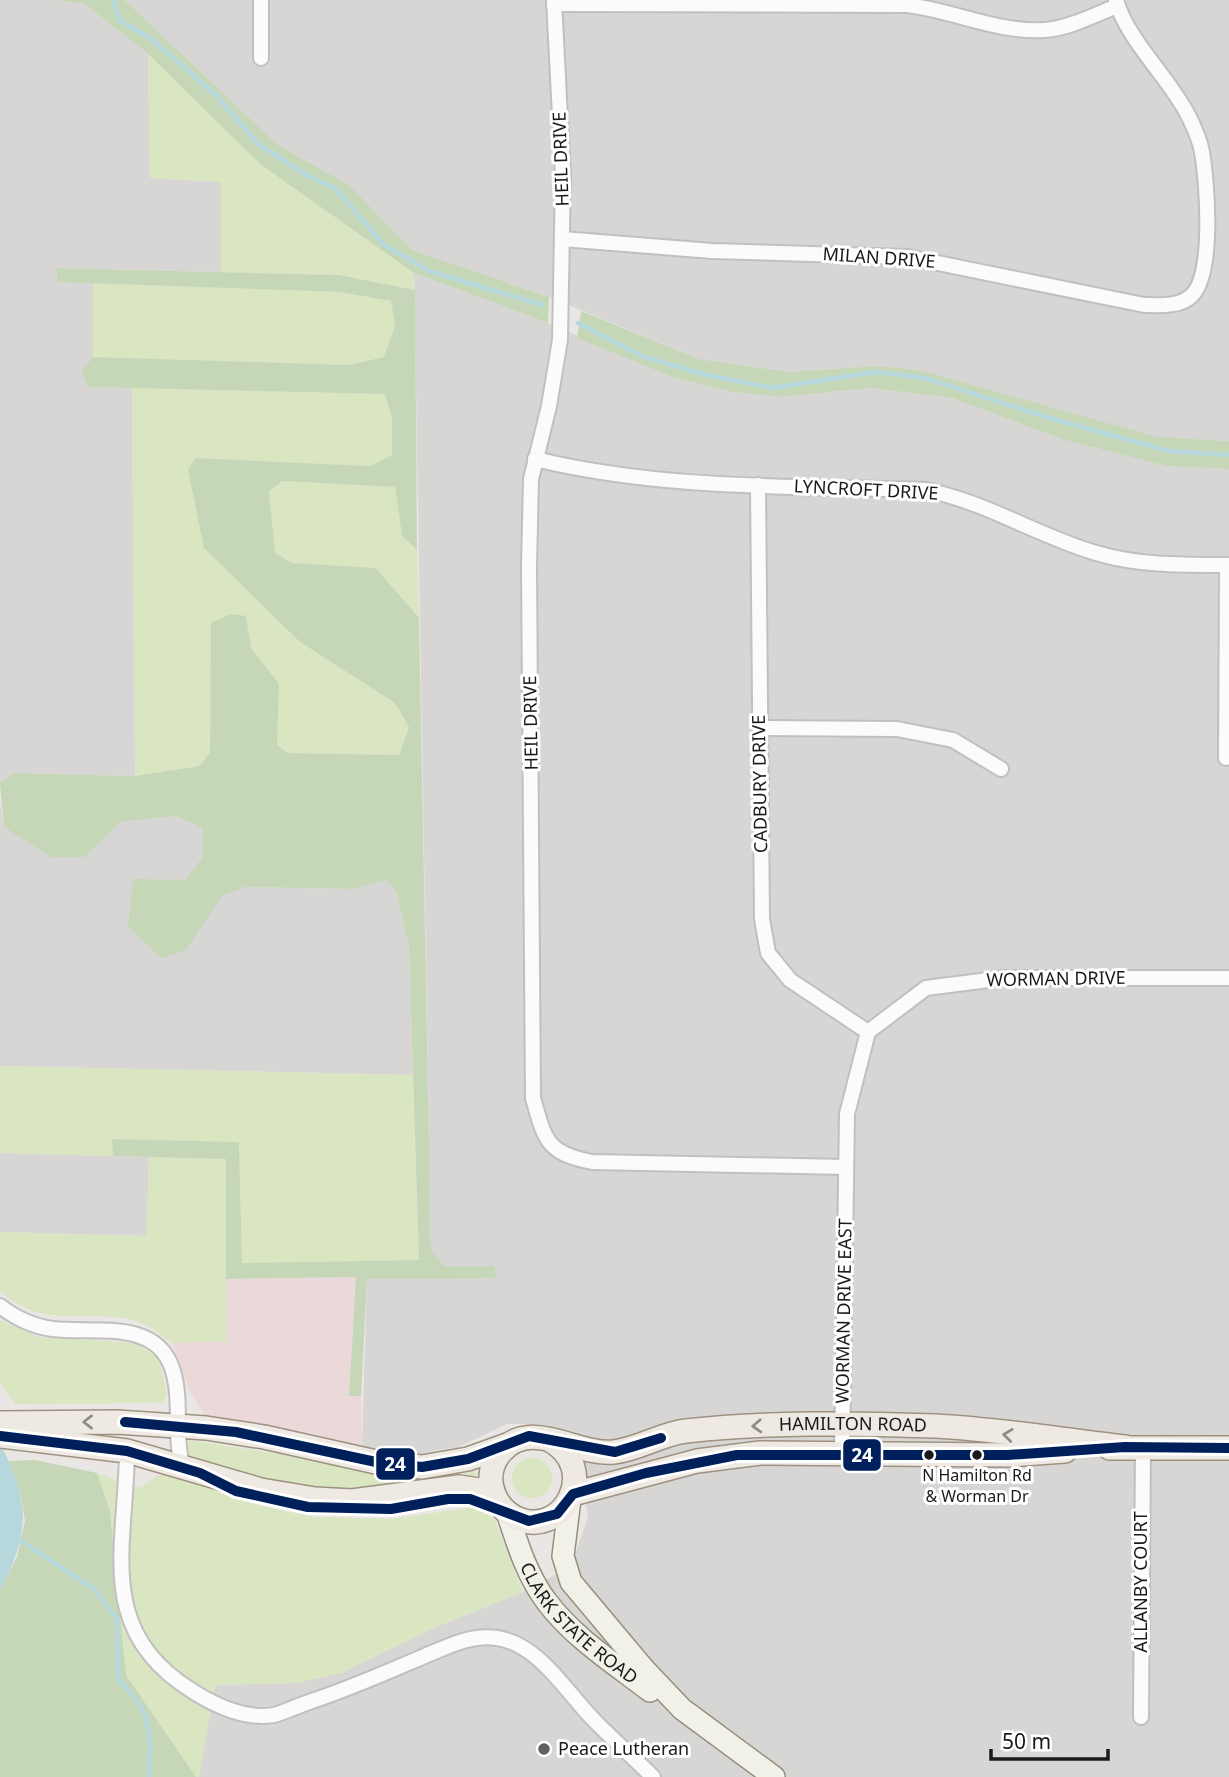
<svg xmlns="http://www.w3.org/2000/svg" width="1229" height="1777" font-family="'Noto Sans',sans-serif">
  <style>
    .residential { fill: #d8d6d4 }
    .commercial { fill: #ebd9d9 }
    .religious { fill: #d7d6d4 }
    .grass { fill: #d9e6c1 }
    .forest { fill: #c6d7b8 }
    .water { fill: #b6d8dd }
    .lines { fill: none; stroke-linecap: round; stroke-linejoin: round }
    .stream { stroke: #b6d8dd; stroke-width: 4.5 }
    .minor-casing { stroke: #c1c0bf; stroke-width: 18 }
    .secondary-casing { stroke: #92917c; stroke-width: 24 }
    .primary-casing { stroke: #9e9181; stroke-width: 26 }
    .minor { stroke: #fcfbfb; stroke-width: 14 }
    .secondary { stroke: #f2f1e8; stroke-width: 21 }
    .primary { stroke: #efe9e3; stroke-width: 23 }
    .bus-1-casing { stroke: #fff; stroke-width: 16 }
    .bus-1 { stroke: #00205b; stroke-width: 10 }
    .oneway { stroke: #8f8c89 }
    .bus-dot { fill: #1a1a1a; stroke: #fff; stroke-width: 2.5 }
    .poi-dot { fill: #626160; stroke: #fff; stroke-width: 2.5 }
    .labels { text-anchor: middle; stroke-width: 6; stroke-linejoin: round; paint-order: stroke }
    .bus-label { font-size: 16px; fill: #1a1a1a; stroke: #fff }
    .street-label { font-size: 18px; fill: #1a1a1a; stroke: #fff }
    .poi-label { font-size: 18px; fill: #1a1a1a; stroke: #fff; text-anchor: start }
    .line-badge { stroke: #fff; stroke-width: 2.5 }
    .badge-label { font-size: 19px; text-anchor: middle; font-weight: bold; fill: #fff }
  </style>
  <rect width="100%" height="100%" fill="#e9e6e3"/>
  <!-- residential -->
  <g class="residential">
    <path d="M0,0H58L85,4L148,54L150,178L221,182V272L56,268L57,282L93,283V357L81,371L88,387L132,388L135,776L13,773L0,783Z"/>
    <path d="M125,0H1229V441L1157,438L920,370L876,366L790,372L699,359L549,297L412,250L349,185L278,145Z"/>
    <path d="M414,273L548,323L675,378L732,392L781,397L870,388L952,398L1064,440L1167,466L1229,469V1777H753L560,1633L523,1592L571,1566L588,1517L575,1442L541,1424H507L459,1447L403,1456L362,1451L367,1278H496L495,1266H443L431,1251Z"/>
    <path d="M0,802L4,827L85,857L121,822L175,816L204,828L203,858L185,880H133L186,950L222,895L245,887L355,889L386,879L396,891L409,948L413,1075L0,1066Z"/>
  </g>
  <!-- commercial -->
  <path class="commercial" d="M356,1277L349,1395L361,1396L362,1451L209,1421L191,1394L172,1343L227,1341L226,1279Z"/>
  <!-- religious -->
  <g class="religious">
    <path d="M0,1153L149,1157L147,1236L0,1232Z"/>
    <path d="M523,1592L560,1633L753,1777H199L215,1685L296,1683Z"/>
  </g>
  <!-- grass -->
  <g class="grass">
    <path d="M148,54L260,164L414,273L415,290L339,275L221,272V182L150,178Z"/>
    <path d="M93,283L340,292L391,301L395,326L385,357L349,365L93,357Z"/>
    <path d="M132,388L385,394L392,418V455L370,466L196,458L204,548L300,642L395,703L409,727L399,755L287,753L277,745L278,684L251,648L246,616L211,624L210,753L199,766L135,776Z"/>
    <path d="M282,481L395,487L402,536L417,550L419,618L376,568L292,563L275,553L269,492Z"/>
    <path d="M0,1066L413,1075L419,1260L242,1263L239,1142L113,1139V1156L0,1153Z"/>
    <path d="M149,1157L226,1158L227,1341L172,1343C158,1332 143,1320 124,1318C76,1312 40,1327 0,1291V1232L146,1236Z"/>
    <path d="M0,1320L38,1337L136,1343L158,1358L167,1393L163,1403L15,1404L0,1382Z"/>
    <path d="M187,1440L298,1457L401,1480L429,1481L476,1471L478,1487L338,1499L200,1465L188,1453Z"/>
    <circle cx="532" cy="1478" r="20"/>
    <path d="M97,1473L140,1488L157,1476L171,1473L261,1506L315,1517L391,1519L475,1507L494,1519L523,1592L440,1625L342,1673L296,1683L215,1685L199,1777H196L126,1675L110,1511Z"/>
  </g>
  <!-- forest -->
  <g class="forest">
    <path d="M58,0H125L278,145L349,185L412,250L549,297L548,323L414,273L260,164L148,54L85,4Z"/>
    <path d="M56,268L339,275L415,290L417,550L402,536L395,487L282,481L269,492L275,553L292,563L376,568L419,618L431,1251L444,1266H495L496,1278L367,1279L361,1396H349L356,1277L226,1279V1159L113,1156L112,1139L239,1142L242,1263L419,1260L409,948L396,891L386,880L355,889L245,887L222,896L186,950L161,958L128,927L133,879L185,880L202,858L203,828L175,816L121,822L85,857H51L4,827L0,783L13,773L135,776L199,766L210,753L211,623L231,614L246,616L251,648L279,684L277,745L287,753L399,755L409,727L395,703L300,642L204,548L188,469L196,458L370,466L392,455V418L385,394L88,387L81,371L93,357L349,365L384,357L395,326L391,301L340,292L57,282Z"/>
    <path d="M581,311L699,359L790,372L876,366L920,370L1157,437L1229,441V469L1167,466L1064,440L952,398L870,388L781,397L732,392L675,378L577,338Z"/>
    <path d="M35,1460L97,1473L110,1511L126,1675L196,1777H0V1590L17,1557L25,1521L21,1496L9,1461Z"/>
  </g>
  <!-- water -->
  <path class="water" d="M0,1443C30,1503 31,1531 0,1590Z"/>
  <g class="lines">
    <!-- stream -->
    <g class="stream">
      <path d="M113,0L120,21L150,38L216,95L258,144L308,176L335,188L384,245L429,271L542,305"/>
      <path d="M578,323L642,356L702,374L773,388L874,372L925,378L1049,418L1169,451L1229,455"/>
      <path d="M21,1541L94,1589L117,1619L118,1680C153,1712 151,1733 149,1777"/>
    </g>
    <defs>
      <g id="minor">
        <path d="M554,0L563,175L560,340L549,406L531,479L529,567L533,1098C545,1140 546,1153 592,1162L846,1167"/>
        <path d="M554,4L906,5C953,10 997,33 1045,30C1070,28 1094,15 1117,6"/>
        <path d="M261,58V0"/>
        <path d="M562,239L712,251L908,257L1144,305C1159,305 1178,307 1190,297C1215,278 1207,181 1202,152C1200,141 1194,127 1189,117C1170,78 1128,42 1116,0"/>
        <path d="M535,459C663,490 795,486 926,490C986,502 1038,536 1096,553C1140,566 1184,565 1229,565"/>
        <path d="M758,485L762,919L768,953L790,980L868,1032"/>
        <path d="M760,728L897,729L953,740L1001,769"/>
        <path d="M1226,758L1227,565"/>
        <path d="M0,1306C15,1318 35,1327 53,1329C92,1334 155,1318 172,1368C183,1400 173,1435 183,1468"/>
        <path d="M127,1451C126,1548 94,1631 194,1692C216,1706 247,1720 274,1715C285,1712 297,1706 309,1702C349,1689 387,1672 427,1655C449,1646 472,1634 497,1638C538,1644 565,1690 592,1718C611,1738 633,1757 653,1777"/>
        <path d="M842,1455L847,1114L868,1032L926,988L1004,978H1229"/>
        <path d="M1141,1717L1143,1447"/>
      </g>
      <g id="secondary">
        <path d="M570,1499L563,1556L571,1582L644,1669L682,1709L774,1777"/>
        <path id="s1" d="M507,1512C517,1543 527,1576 547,1602C574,1638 615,1664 650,1691"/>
      </g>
      <g id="primary">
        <path d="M0,1423L117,1422L206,1428L264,1437L376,1462L422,1467L468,1459L507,1445"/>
        <path d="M0,1436L127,1451L261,1490L315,1499L352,1501L459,1487L493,1492"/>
        <path id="s2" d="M548,1439C603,1467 563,1542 514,1517C503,1511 495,1500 492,1488C489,1476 492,1463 500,1453C530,1416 576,1456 614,1452C639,1449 661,1434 686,1431C768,1422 852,1423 935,1426C998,1429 1062,1440 1125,1447"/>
        <path d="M1110,1448H1229"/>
        <path d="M573,1494L697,1461L760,1453L1008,1455L1065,1451"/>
      </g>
    </defs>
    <!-- minor casing -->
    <use href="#minor" class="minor-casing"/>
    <!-- secondary casing -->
    <use href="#secondary" class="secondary-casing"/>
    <!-- primary casing -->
    <use href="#primary" class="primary-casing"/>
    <!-- minor -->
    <use href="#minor" class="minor"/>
    <!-- secondary -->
    <use href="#secondary" class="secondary"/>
    <!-- primary -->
    <use href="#primary" class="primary"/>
    <defs>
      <g id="bus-1">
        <path d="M125,1422L236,1432L376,1462L422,1467L468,1459L529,1436L615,1452L661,1438"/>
        <path d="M0,1436L127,1451L200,1473L236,1491L308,1507L391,1509L448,1499H470L529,1521L557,1514L573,1494L646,1473L737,1455H1008L1125,1447L1229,1448"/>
      </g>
    </defs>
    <!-- bus-1 casing -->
    <use href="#bus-1" class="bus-1-casing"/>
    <!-- bus-1 -->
    <use href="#bus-1" class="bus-1"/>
  </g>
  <!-- one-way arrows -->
  <defs><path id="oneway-chevron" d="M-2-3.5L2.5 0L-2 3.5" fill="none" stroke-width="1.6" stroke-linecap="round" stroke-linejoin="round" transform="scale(1.75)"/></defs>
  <g class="oneway">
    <use href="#oneway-chevron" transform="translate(88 1422) rotate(180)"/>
    <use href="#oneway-chevron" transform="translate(757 1426) rotate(177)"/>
    <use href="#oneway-chevron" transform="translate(1008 1435) rotate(-173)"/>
  </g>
  <!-- markers -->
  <g class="bus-dot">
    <circle cx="929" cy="1455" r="6"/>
    <circle cx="977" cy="1455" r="6"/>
  </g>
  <circle class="poi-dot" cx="544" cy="1749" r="7"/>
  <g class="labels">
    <!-- bus labels -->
    <g class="bus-label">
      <text x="977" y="1481">N Hamilton Rd<tspan x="977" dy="21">&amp; Worman Dr</tspan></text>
    </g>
    <!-- street labels -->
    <g class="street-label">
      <text transform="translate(561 159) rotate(-92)" y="6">HEIL DRIVE</text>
      <text transform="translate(879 258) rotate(4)" y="6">MILAN DRIVE</text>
      <text transform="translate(866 490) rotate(3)" y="6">LYNCROFT DRIVE</text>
      <text transform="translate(531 723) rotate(-91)" y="6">HEIL DRIVE</text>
      <text transform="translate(760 784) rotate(-91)" y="6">CADBURY DRIVE</text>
      <text transform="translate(1056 979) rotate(-1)" y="6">WORMAN DRIVE</text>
      <text transform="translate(844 1311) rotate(-89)" y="6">WORMAN DRIVE EAST</text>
      <text dy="6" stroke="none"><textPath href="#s2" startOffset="574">HAMILTON ROAD</textPath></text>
      <text transform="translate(1141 1582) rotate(-90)" y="6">ALLANBY COURT</text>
      <text dy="6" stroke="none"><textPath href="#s1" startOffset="136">CLARK STATE ROAD</textPath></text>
    </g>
    <!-- poi labels -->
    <g class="poi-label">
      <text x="558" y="1755">Peace Lutheran</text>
    </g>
  </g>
  <g class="line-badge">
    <rect x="842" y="1438" width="40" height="34" rx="7" fill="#00205b"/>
    <rect x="375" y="1447" width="41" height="34" rx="7" fill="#00205b"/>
  </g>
  <g class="badge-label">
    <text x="862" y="1462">24</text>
    <text x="395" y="1471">24</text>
  </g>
  <!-- scale -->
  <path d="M991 1749v10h117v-10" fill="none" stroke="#1a1a1a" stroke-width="3.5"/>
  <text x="1002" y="1749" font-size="21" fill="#1a1a1a" stroke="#ffffff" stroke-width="5" paint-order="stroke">50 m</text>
</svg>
